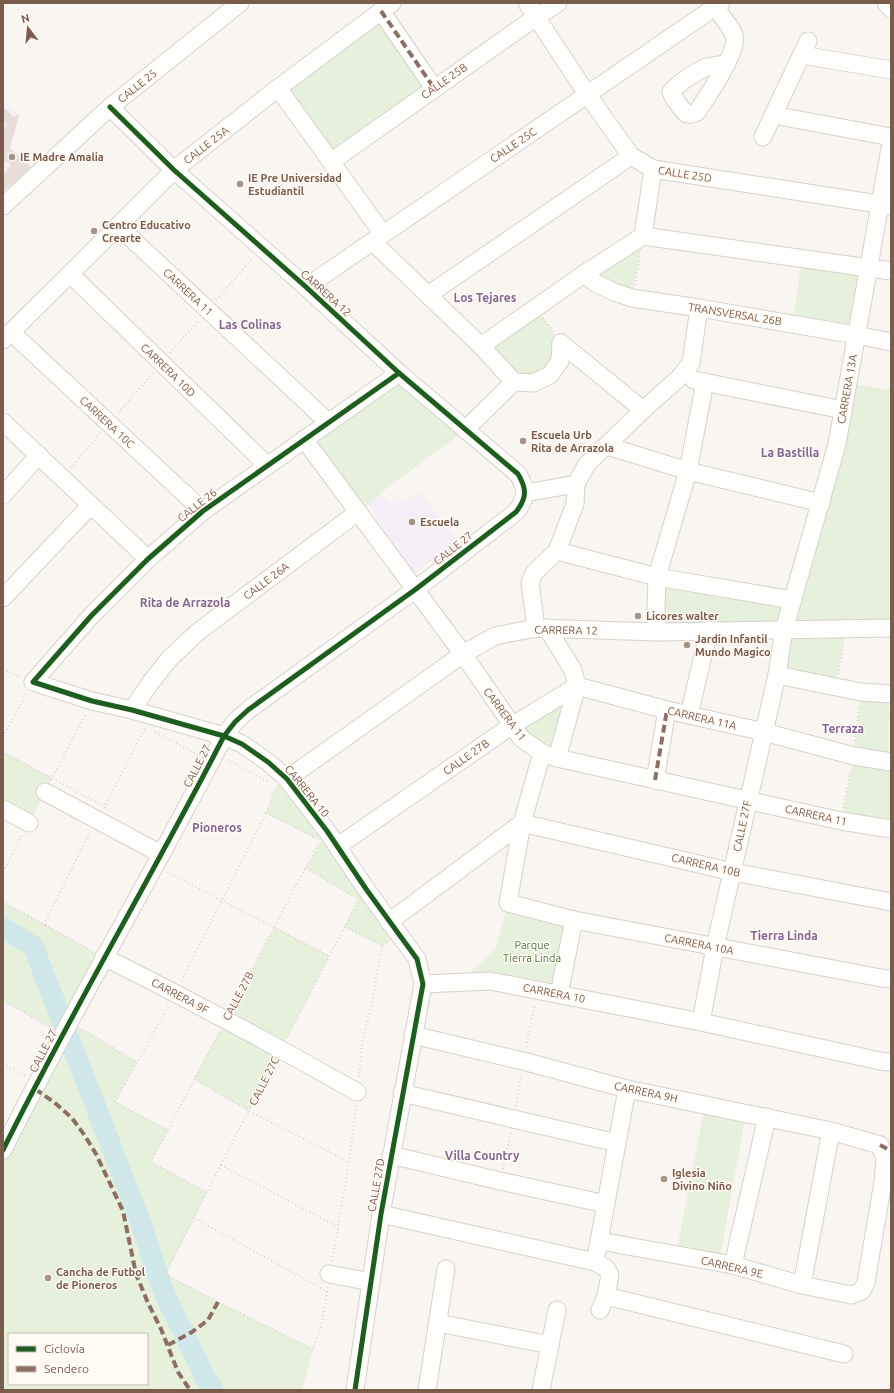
<svg xmlns="http://www.w3.org/2000/svg" width="894" height="1393" font-family="Ubuntu,sans-serif">
  <style>
    .education { fill: #f6eef6 }
    .green { fill: #e7f0db; fill-rule: evenodd }
    .lines { fill: none; stroke-linecap: round; stroke-linejoin: round }
    .river { stroke: #d0e8ea; stroke-width: 21 }
    .building { fill: #e6ded7 }
    .minor-casing { stroke: #d7d1cb; stroke-width: 19 }
    .path { stroke: #dcd5d0; stroke-width: 2; stroke-dasharray: 1 3; stroke-linecap: butt }
    .minor { stroke: #fefefd; stroke-width: 17 }
    .quiet { stroke: #8d6e63; stroke-width: 4; stroke-dasharray: 8 4; stroke-linecap: butt }
    .cycleway-casing { stroke: #fffaf3; stroke-width: 8 }
    .cycleway { stroke: #1b5e20; stroke-width: 5 }
    .poi-dot { fill: #a69286; stroke: #fffaf3; stroke-width: 1.5 }
    .labels { text-anchor: middle; stroke-width: 3; stroke-linejoin: round; paint-order: stroke }
    .street-label { font-size: 11px; fill: #7a5c4d; stroke: #fffaf3 }
    .poi-label { font-size: 11px; font-weight: bold; fill: #7a5c4d; stroke: #fffaf3; text-anchor: start }
    .park-label { font-size: 11px; fill: #537a41; stroke: #fffaf3 }
    .neighbourhood-label { font-size: 12px; font-weight: bold; fill: #846695; stroke: #fffaf3 }
  </style>
  <rect width="100%" height="100%" fill="#f9f5f0"/>
  <!-- education -->
  <g class="education">
    <path d="M3,101L20,117L10,148L33,169L3,198Z"/>
    <path d="M420,493L458,541L412,575L368,503L379,494L394,504Z"/>
  </g>
  <!-- green -->
  <g class="green">
    <path d="M381,11L434,88L332,161L278,88Z"/>
    <path d="M643,236L632,298L584,274Z"/>
    <path d="M802,258L868,267L856,335L793,324Z"/>
    <path d="M536,308L561,343L550,375L514,382L481,346Z"/>
    <path d="M399,373L465,430L379,494L363,508L304,439Z"/>
    <path d="M848,383L891,390V628L846,629L835,687L777,675L784,631L657,632V577L793,600Z"/>
    <path d="M577,686L557,758L514,726Z"/>
    <path d="M861,692L889,694L888,759L890,762V829L841,821L854,756Z"/>
    <path d="M3,752L52,778L29,823L3,809Z"/>
    <path d="M282,774L400,935L383,946L344,927L360,898L359,900L306,868L324,836L320,841L266,813Z"/>
    <path d="M3,902L104,957L70,1022L137,1062L115,1102L168,1130L151,1162L207,1192L166,1274L218,1302L313,1349L302,1390H3V1150L64,1034L3,1001ZM9,1334H147V1384H9Z"/>
    <path d="M508,903L574,920L559,994L460,982L496,948Z"/>
    <path d="M275,927L329,956L249,1111L194,1079Z"/>
    <path d="M705,1105L746,1113L719,1263L676,1255Z"/>
  </g>
  <g class="lines">
    <!-- river -->
    <path class="river" d="M3,928L33,946L141,1223L160,1282L167,1299L206,1379L213,1390"/>
  </g>
  <!-- building -->
  <path class="building" d="M3,107L14,117L19,113L10,148L31,167L3,192V175L11,165L7,160L6,162L3,161V129L7,125L3,121Z"/>
  <g class="lines">
    <defs>
      <g id="minor">
        <path d="M527,3L587,94L631,156L653,169L891,206"/>
        <path d="M886,3L891,9"/>
        <path d="M715,7C721,15 731,27 734,35C740,50 706,98 697,112C694,113 691,115 687,114C682,110 673,98 671,92C678,83 697,71 707,67C713,66 720,65 726,64"/>
        <path d="M381,11L434,88"/>
        <path d="M802,55L891,70"/>
        <path d="M278,88L383,234"/>
        <path d="M773,115L891,137"/>
        <path d="M763,137L808,41"/>
        <path d="M332,161L536,17L558,3"/>
        <path d="M3,206L110,107L240,3"/>
        <path d="M118,226L328,422"/>
        <path d="M643,236L891,271"/>
        <path d="M643,236L653,169"/>
        <path d="M373,242L481,346L514,382"/>
        <path d="M70,274L267,465"/>
        <path d="M584,274L597,284L614,292L632,298L699,308L856,335L891,342"/>
        <path d="M306,287L721,3"/>
        <path d="M428,295L631,156"/>
        <path d="M11,332L203,511"/>
        <path d="M3,340L70,274L174,170L278,88L392,3"/>
        <path d="M561,343L643,410"/>
        <path d="M481,346L584,274L643,236"/>
        <path d="M694,380L843,410"/>
        <path d="M3,422L148,559"/>
        <path d="M465,430L514,382L533,383L550,375L560,361L561,343"/>
        <path d="M304,439L463,654L521,738L542,753L557,758L841,821L891,829"/>
        <path d="M607,446L688,471L821,503"/>
        <path d="M525,493L576,484"/>
        <path d="M3,495L39,455"/>
        <path d="M557,551L657,577L793,600"/>
        <path d="M3,598L91,505"/>
        <path d="M536,628L530,583L534,573L557,551L575,504L576,484L587,464L643,410L680,377L691,363L699,308"/>
        <path d="M547,628L573,670L577,686L557,758"/>
        <path d="M657,632L656,608L657,577L688,471L705,382"/>
        <path d="M777,675L861,692L891,694"/>
        <path d="M577,686L667,710L764,732L854,756L891,762"/>
        <path d="M132,710L151,682L170,658L199,631L358,512"/>
        <path d="M689,715L709,630"/>
        <path d="M287,779L463,654L495,636L536,628L657,632L891,628"/>
        <path d="M655,780L667,710"/>
        <path d="M45,792L161,854"/>
        <path d="M3,809L29,823"/>
        <path d="M338,846L511,726L577,686"/>
        <path d="M891,902L733,872L522,823L508,903L574,920L881,978L891,979"/>
        <path d="M389,922L522,823L542,753"/>
        <path d="M104,957C190,1000 274,1045 357,1092"/>
        <path d="M423,984L490,981L701,1022L880,1061L891,1062"/>
        <path d="M559,994L574,920"/>
        <path d="M701,1022L715,947L777,675L784,630L837,444L891,143"/>
        <path d="M413,1035L523,1061L627,1089L831,1131L880,1145L885,1159L883,1182L866,1282L862,1291L851,1295L802,1285L733,1265L600,1241"/>
        <path d="M402,1093L617,1143"/>
        <path d="M3,1150C72,1010 153,875 224,736L235,722L248,710L416,589L516,512C527,498 527,489 518,474L399,373L306,287L174,170L110,107"/>
        <path d="M391,1155L500,1181L606,1204"/>
        <path d="M381,1214L595,1262L606,1268L610,1275L606,1296L600,1310"/>
        <path d="M597,1252L627,1089"/>
        <path d="M733,1265L767,1117"/>
        <path d="M329,1274L371,1282"/>
        <path d="M802,1285L831,1131"/>
        <path d="M606,1296L844,1354"/>
        <path d="M438,1323L550,1345"/>
        <path d="M355,1390L381,1214L423,984L417,959L366,889L327,831L287,779L268,762L242,744L224,736L132,710L92,701L33,682L91,616L148,559L203,511L399,373"/>
        <path d="M427,1390L446,1269"/>
        <path d="M541,1390L557,1310"/>
      </g>
    </defs>
    <!-- minor casing -->
    <use href="#minor" class="minor-casing"/>
    <!-- path -->
    <g class="path">
      <path d="M635,285L640,255"/>
      <path d="M216,300L253,258"/>
      <path d="M543,318L554,332"/>
      <path d="M170,353L199,320"/>
      <path d="M118,413L153,373"/>
      <path d="M71,468L100,433"/>
      <path d="M3,669L21,677"/>
      <path d="M838,674L844,643"/>
      <path d="M890,708V747"/>
      <path d="M155,732L199,755"/>
      <path d="M3,737L26,694"/>
      <path d="M855,741L859,706"/>
      <path d="M3,752L109,809"/>
      <path d="M228,760L268,782"/>
      <path d="M51,780L86,713"/>
      <path d="M104,808L145,728"/>
      <path d="M843,808L851,769"/>
      <path d="M266,813L314,837"/>
      <path d="M890,815V776"/>
      <path d="M306,868L354,897"/>
      <path d="M3,872L22,835"/>
      <path d="M167,872L329,956"/>
      <path d="M3,902L91,950"/>
      <path d="M44,925L90,832"/>
      <path d="M345,927L383,946"/>
      <path d="M181,981L266,813L275,788"/>
      <path d="M3,1001L50,1027"/>
      <path d="M232,1008L318,844"/>
      <path d="M82,1029L137,1062"/>
      <path d="M287,1038L358,901"/>
      <path d="M526,1047L535,1004"/>
      <path d="M274,1061L165,1274L218,1302L313,1349L322,1324L328,1287"/>
      <path d="M3,1064L25,1076"/>
      <path d="M359,1077L362,1043L373,998L377,971L383,946"/>
      <path d="M194,1079L249,1111L349,1162"/>
      <path d="M516,1106L521,1075"/>
      <path d="M168,1130L115,1102L169,1005"/>
      <path d="M221,1165L338,1227"/>
      <path d="M503,1169L511,1132"/>
      <path d="M207,1192L151,1162L220,1031"/>
      <path d="M194,1218L328,1292"/>
      <path d="M332,1261L349,1162L356,1105"/>
    </g>
    <!-- minor -->
    <use href="#minor" class="minor"/>
    <!-- quiet -->
    <g class="quiet">
      <path d="M381,11L434,88"/>
      <path d="M655,780L667,710"/>
      <path d="M35,1089L54,1102L72,1118L85,1136L96,1154L123,1211L136,1274L148,1303L161,1329L178,1372L190,1390"/>
      <path d="M880,1145L891,1151"/>
      <path d="M168,1345L192,1332L208,1320L218,1302"/>
    </g>
    <defs>
      <g id="cycleway">
        <path d="M3,1150C72,1010 153,875 224,736L235,722L248,710L416,589L516,512C527,498 527,489 518,474L399,373L306,287L174,170L110,107"/>
        <path d="M355,1390L381,1214L423,984L417,959L366,889L327,831L287,779L268,762L242,744L224,736L132,710L92,701L33,682L91,616L148,559L203,511L399,373"/>
      </g>
    </defs>
    <!-- cycleway casing -->
    <use href="#cycleway" class="cycleway-casing"/>
    <!-- cycleway -->
    <use href="#cycleway" class="cycleway"/>
  </g>
  <!-- markers -->
  <g class="poi-dot">
    <circle cx="12" cy="157" r="4"/>
    <circle cx="240" cy="184" r="4"/>
    <circle cx="94" cy="231" r="4"/>
    <circle cx="523" cy="441" r="4"/>
    <circle cx="412" cy="522" r="4"/>
    <circle cx="638" cy="616" r="4"/>
    <circle cx="687" cy="645" r="4"/>
    <circle cx="664" cy="1179" r="4"/>
    <circle cx="48" cy="1278" r="4"/>
  </g>
  <g class="labels">
    <!-- street labels -->
    <g class="street-label">
      <text transform="translate(444 81) rotate(-35)" y="4">CALLE 25B</text>
      <text transform="translate(137 86) rotate(-39)" y="4">CALLE 25</text>
      <text transform="translate(206 145) rotate(-38)" y="4">CALLE 25A</text>
      <text transform="translate(513 145) rotate(-34)" y="4">CALLE 25C</text>
      <text transform="translate(685 174) rotate(9)" y="4">CALLE 25D</text>
      <text transform="translate(188 292) rotate(43)" y="4">CARRERA 11</text>
      <text transform="translate(326 293) rotate(42)" y="4">CARRERA 12</text>
      <text transform="translate(735 314) rotate(9)" y="4">TRANSVERSAL 26B</text>
      <text transform="translate(168 370) rotate(44)" y="4">CARRERA 10D</text>
      <text transform="translate(847 389) rotate(-80)" y="4">CARRERA 13A</text>
      <text transform="translate(107 422) rotate(43)" y="4">CARRERA 10C</text>
      <text transform="translate(197 505) rotate(-38)" y="4">CALLE 26</text>
      <text transform="translate(453 548) rotate(-38)" y="4">CALLE 27</text>
      <text transform="translate(266 581) rotate(-37)" y="4">CALLE 26A</text>
      <text transform="translate(566 630) rotate(1)" y="4">CARRERA 12</text>
      <text transform="translate(505 714) rotate(53)" y="4">CARRERA 11</text>
      <text transform="translate(702 718) rotate(13)" y="4">CARRERA 11A</text>
      <text transform="translate(466 757) rotate(-35)" y="4">CALLE 27B</text>
      <text transform="translate(197 766) rotate(-62)" y="4">CALLE 27</text>
      <text transform="translate(307 791) rotate(51)" y="4">CARRERA 10</text>
      <text transform="translate(816 815) rotate(12)" y="4">CARRERA 11</text>
      <text transform="translate(742 826) rotate(-78)" y="4">CALLE 27F</text>
      <text transform="translate(706 865) rotate(13)" y="4">CARRERA 10B</text>
      <text transform="translate(699 944) rotate(11)" y="4">CARRERA 10A</text>
      <text transform="translate(554 993) rotate(11)" y="4">CARRERA 10</text>
      <text transform="translate(180 996) rotate(28)" y="4">CARRERA 9F</text>
      <text transform="translate(238 996) rotate(-62)" y="4">CALLE 27B</text>
      <text transform="translate(43 1051) rotate(-62)" y="4">CALLE 27</text>
      <text transform="translate(264 1081) rotate(-63)" y="4">CALLE 27C</text>
      <text transform="translate(646 1092) rotate(12)" y="4">CARRERA 9H</text>
      <text transform="translate(376 1185) rotate(-80)" y="4">CALLE 27D</text>
      <text transform="translate(732 1267) rotate(13)" y="4">CARRERA 9E</text>
    </g>
    <!-- poi labels -->
    <g class="poi-label">
      <text x="20" y="161">IE Madre Amalia</text>
      <text x="248" y="182">IE Pre Universidad<tspan x="248" dy="13">Estudiantil</tspan></text>
      <text x="102" y="229">Centro Educativo<tspan x="102" dy="13">Crearte</tspan></text>
      <text x="531" y="439">Escuela Urb<tspan x="531" dy="13">Rita de Arrazola</tspan></text>
      <text x="420" y="526">Escuela</text>
      <text x="646" y="620">Licores walter</text>
      <text x="695" y="643">Jardín Infantil<tspan x="695" dy="13">Mundo Magico</tspan></text>
      <text x="672" y="1177">Iglesia<tspan x="672" dy="13">Divino Niño</tspan></text>
      <text x="56" y="1276">Cancha de Futbol<tspan x="56" dy="13">de Pioneros</tspan></text>
    </g>
    <!-- park labels -->
    <g class="park-label">
      <text x="532" y="949">Parque<tspan x="532" dy="13">Tierra Linda</tspan></text>
    </g>
    <!-- neighbourhood labels -->
    <g class="neighbourhood-label">
      <text x="485" y="302">Los Tejares</text>
      <text x="250" y="329">Las Colinas</text>
      <text x="790" y="457">La Bastilla</text>
      <text x="185" y="607">Rita de Arrazola</text>
      <text x="843" y="733">Terraza</text>
      <text x="217" y="832">Pioneros</text>
      <text x="784" y="940">Tierra Linda</text>
      <text x="482" y="1160">Villa Country</text>
    </g>
  </g>
  <!-- border -->
  <rect width="894" height="1393" fill="none" stroke="#7a5c4d" stroke-width="8"/>
  <!-- legend -->
  <rect x="8" y="1333" width="140" height="52" fill="#fffaf3" stroke="#cabbb1"/>
  <rect x="16" y="1346" width="20" height="6" fill="#1b5e20" stroke="#cabbb1"/>
  <text x="44" y="1353" font-size="12" fill="#7a5c4d">Ciclovía</text>
  <rect x="16" y="1366" width="20" height="6" fill="#8d6e63" stroke="#cabbb1"/>
  <text x="44" y="1373" font-size="12" fill="#7a5c4d">Sendero</text>
  <!-- north arrow -->
  <g transform="translate(28 28) rotate(344)" stroke="#fffaf3" stroke-width="3" paint-order="stroke">
  <path d="M0-3L7 15L0 10L-7 15Z" fill="#7a5c4d"/>
  <text y="-6" font-size="11" font-weight="bold" text-anchor="middle" fill="#7a5c4d">N</text>
  </g>
</svg>
